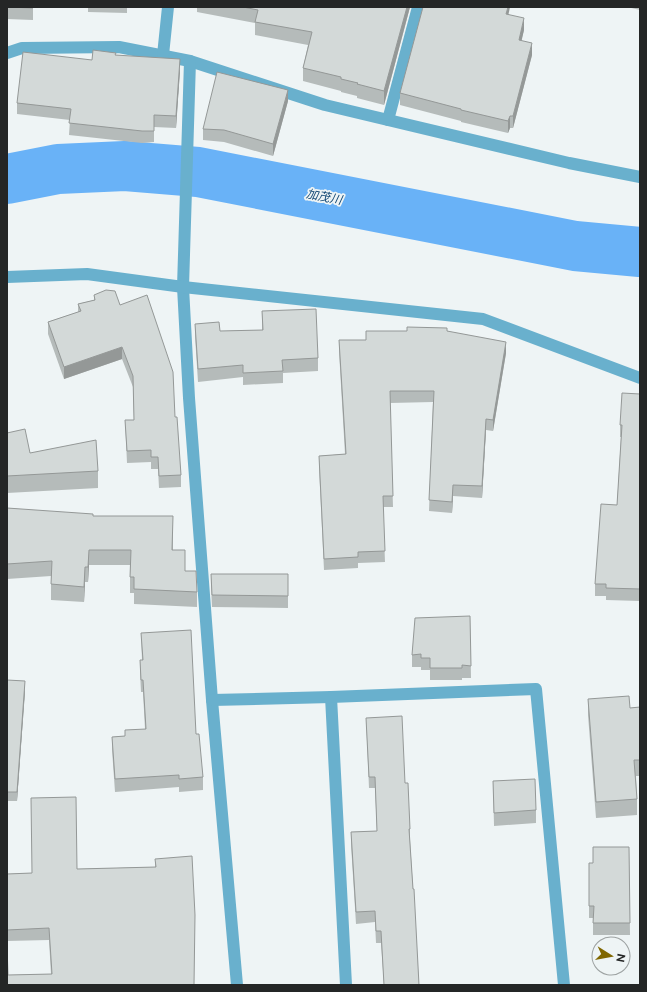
<svg xmlns="http://www.w3.org/2000/svg" width="647" height="992" font-family="'Public Sans','Noto Sans JP',sans-serif">
  <style>
    .lines { fill: none; stroke-linecap: round; stroke-linejoin: round }
    .river { stroke: #69b2f7; stroke-width: 50 }
    .minor { stroke: #69b0cd; stroke-width: 12 }
    .wall { fill: #b5bbba }
    .shaded-wall { fill: #949897 }
    .building { fill: #d3d9d8; stroke: #949897 }
    .labels { text-anchor: middle; stroke-width: 3.5; stroke-linejoin: round; paint-order: stroke }
    .water-label { font-size: 12px; font-style: italic; fill: #144975; stroke: #eef4f5 }
  </style>
  <rect width="100%" height="100%" fill="#eef4f5"/>
  <g class="lines">
    <!-- river -->
    <path class="river" d="M7,179L58,169L125,166L198,172L575,246L640,252"/>
    <!-- minor -->
    <g class="minor">
      <path d="M7,53L22,48L119,47L190,61L325,105L569,163L640,177"/>
      <path d="M163,55L168,7"/>
      <path d="M190,61L183,287L189,398L212,700L237,985"/>
      <path d="M388,120L418,7"/>
      <path d="M7,277L87,274L183,287L483,319L640,378"/>
      <path d="M331,697L346,985"/>
      <path d="M212,700L331,697L536,689L564,985"/>
    </g>
  </g>
  <!-- wall -->
  <g class="wall">
    <path d="M7,7H33V20L7,19Z"/>
    <path d="M88,7H127V13L88,12Z"/>
    <path d="M197,7H410L384,105L357,98V96L341,92V91L303,81V68L308,45L255,35V23L197,12Z"/>
    <path d="M627,7H640V10Z"/>
    <path d="M508,14L524,30L521,41L532,55L513,128H510L508,133L461,122V121L400,105V93Z"/>
    <path d="M116,55L180,70L176,128L154,127V142L142,143L69,135L70,120L17,114V103L92,60Z"/>
    <path d="M288,101L273,156L224,142L203,140V129Z"/>
    <path d="M94,295L120,305L175,417L181,475V487L159,488L158,469H151V462L127,463L125,420H134L133,387L122,359L64,379L48,334V322L78,312V304L94,300Z"/>
    <path d="M262,311L318,358V371L283,373V383L243,385V377L198,382L195,336V324L220,331L262,330Z"/>
    <path d="M407,331H447L506,353L493,431L486,430L482,498L453,496L452,513L429,511L433,402L390,403L393,507H383L385,562L358,563V568L324,570L319,467V456L345,454L339,351V340H366Z"/>
    <path d="M640,394V601L606,600V596H595V584L617,505L621,437H620V425Z"/>
    <path d="M7,433L30,453L98,471V488L7,493Z"/>
    <path d="M7,508L93,516L173,532V550L197,592V607L134,604V593H130V565H89L88,582H85L84,602L51,600V576L7,579Z"/>
    <path d="M211,574H288V608L212,607L211,586Z"/>
    <path d="M470,616L471,678H462V680H430V670H421V667H412V655Z"/>
    <path d="M141,633L196,734L203,777V790L179,792V787L115,792L112,749V737L125,736L145,729L143,692H141L140,672V660H142Z"/>
    <path d="M7,680L25,691L17,801H7Z"/>
    <path d="M588,699L630,708L640,707V776H636L637,799V815L596,818L588,715Z"/>
    <path d="M366,718L405,783L410,829V840L419,985H384L381,943H376L375,922L356,924L351,844V832L377,831L375,788H369Z"/>
    <path d="M493,781L536,810V823L494,826Z"/>
    <path d="M629,847L630,935H593V918H589V863H593Z"/>
    <path d="M155,859L194,985L8,975L51,974L49,940L7,941V874L32,873L77,869L155,867Z"/>
  </g>
  <!-- shaded-wall -->
  <g class="shaded-wall">
    <path d="M407,7H410L384,105V91Z"/>
    <path d="M508,7H510L506,26V14Z"/>
    <path d="M524,18V30L519,52V40Z"/>
    <path d="M532,43V55L513,128V116Z"/>
    <path d="M180,59V70L176,128V116Z"/>
    <path d="M288,90V101L273,156V144Z"/>
    <path d="M510,116V128L508,133V121Z"/>
    <path d="M506,342V353L493,431V420Z"/>
    <path d="M122,347V359L64,379V367Z"/>
    <path d="M486,419V430L482,498V486Z"/>
    <path d="M453,485V496L452,513V502Z"/>
    <path d="M89,550V565L88,582V567Z"/>
    <path d="M85,567V582L84,602V587Z"/>
    <path d="M25,681V691L17,801V792Z"/>
  </g>
  <!-- building -->
  <g class="building">
    <path d="M7,7H33V8Z"/>
    <path d="M243,7H407L384,91L357,84L358,83L341,79V77L303,68L312,32L255,22L258,10Z"/>
    <path d="M423,7H508L506,14L524,18L519,40L532,43L513,116H510L508,121L461,110V109L400,93Z"/>
    <path d="M93,50L116,53L115,55L180,59L176,116L154,115V131H142L69,123L71,109L17,103L23,52L92,60Z"/>
    <path d="M217,72L288,90L273,144L224,130L203,129Z"/>
    <path d="M106,290L115,291L120,305L147,295L173,372L175,417H177L181,475L159,476L158,457H151V450L127,451L125,420H134L133,376L122,347L64,367L48,322L81,311L78,304L95,300L94,295Z"/>
    <path d="M316,309L318,358L282,360L283,371L243,373V365L198,369L195,324L219,322L220,331L263,330L262,311Z"/>
    <path d="M407,327L447,328V331L506,342L493,420L486,419L482,486L453,485L452,502L429,500L434,391H390L393,496H383L385,551L358,552V557L324,559L319,456L346,454L339,340H366V331H407Z"/>
    <path d="M622,393L640,394V589L606,588V584H595L601,504L617,505L622,425H620Z"/>
    <path d="M25,429L30,453L96,440L98,471L7,476V433Z"/>
    <path d="M7,508L93,514V516H173L172,550H185V571H196L197,592L134,589V577H130L131,550H89L88,567H85L84,587L51,584L52,561L7,564Z"/>
    <path d="M211,574H288V596L212,595Z"/>
    <path d="M470,616L471,666L462,665V668H430V658H421V654L412,655L415,618Z"/>
    <path d="M191,630L196,734H199L203,777L179,779V775L115,779L112,737L125,736V730L146,729L143,680H141L140,660H143L141,633Z"/>
    <path d="M7,680L25,681L17,792H7Z"/>
    <path d="M629,696L630,708L640,707V760H634L637,799L596,802L588,699Z"/>
    <path d="M402,716L405,783H408L410,829H409L413,889H414L419,985H384L381,931H376L375,911L356,912L351,832L377,831L375,777H369L366,718Z"/>
    <path d="M535,779L536,810L494,813L493,781Z"/>
    <path d="M76,797L77,869L156,867L155,859L192,856L195,915L194,985H7V945L8,975L52,974L49,928L7,930V874L32,873L31,798Z"/>
    <path d="M593,847H629L630,923H593L594,906H589V863H593Z"/>
  </g>
  <g class="labels">
    <!-- water labels -->
    <g class="water-label">
      <text transform="translate(324 197) rotate(11)" y="4">加茂川</text>
    </g>
  </g>
  <!-- border -->
  <rect width="647" height="992" fill="none" stroke="#242626" stroke-width="16"/>
  <!-- north arrow -->
  <g transform="translate(611 956) rotate(101)"><circle r="19" fill="#eef4f5" stroke="#9da2a2"/>
  <path d="M0-3L7 15L0 10L-7 15Z" fill="#806700"/>
  <text y="-6" font-size="11" font-weight="bold" text-anchor="middle" fill="#242626">N</text>
  </g>
</svg>
